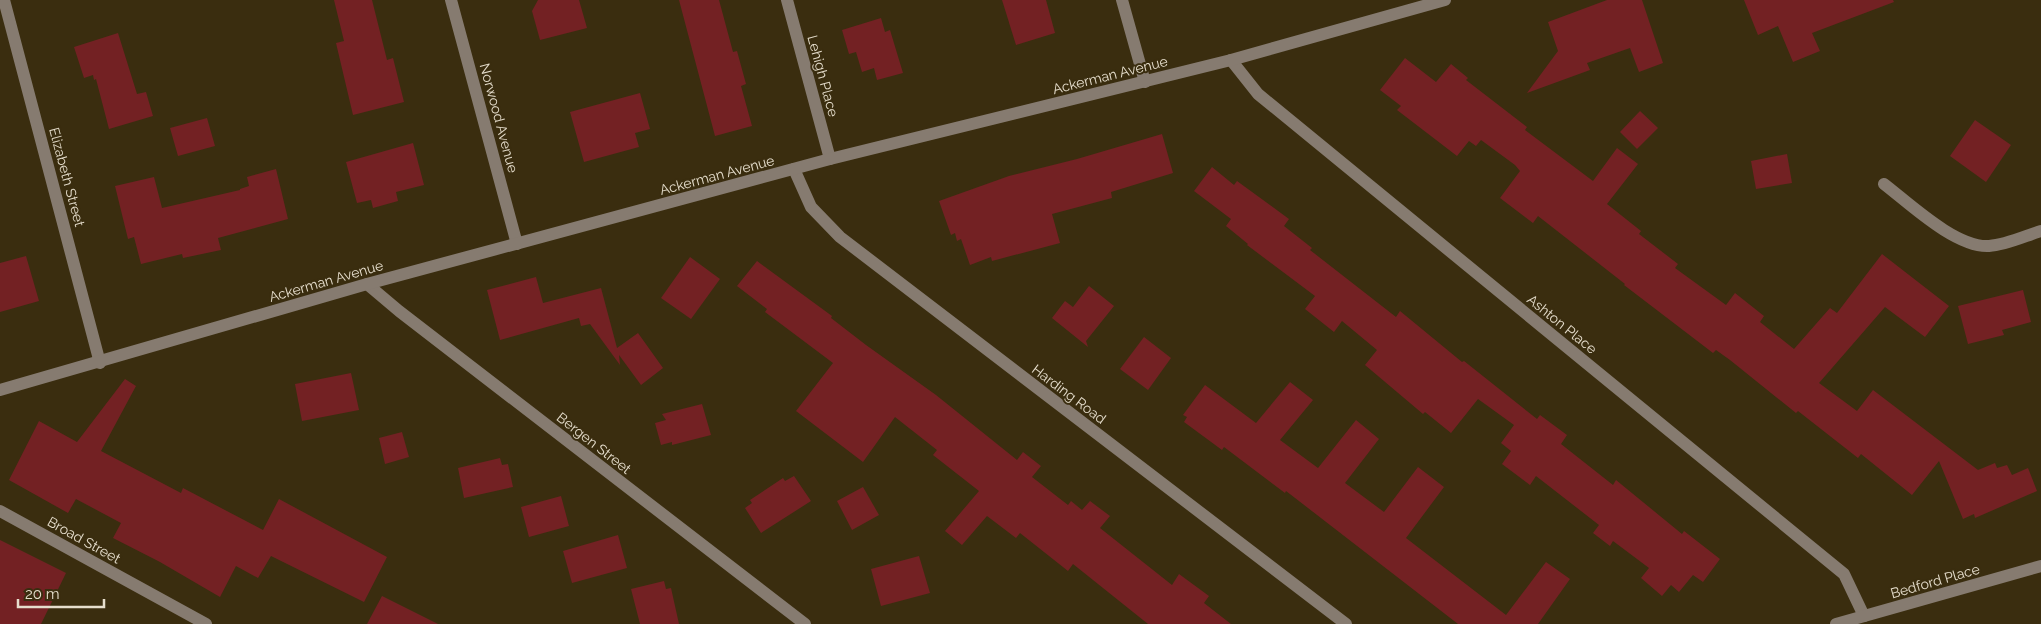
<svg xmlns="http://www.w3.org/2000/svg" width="2041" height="624" font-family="Raleway,sans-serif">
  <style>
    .building { fill: #732123 }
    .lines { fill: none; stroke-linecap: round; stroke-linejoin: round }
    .minor { stroke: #867b70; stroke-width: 12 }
    .labels { text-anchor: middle; stroke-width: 4; stroke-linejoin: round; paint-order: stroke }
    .street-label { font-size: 14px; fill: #e6decd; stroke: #3a2d0f }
  </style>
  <rect width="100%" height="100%" fill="#3a2d0f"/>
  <!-- building -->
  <g class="building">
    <path d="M334,0H372L387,60L393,58L404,102L353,115L336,43L344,41Z"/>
    <path d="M538,0H579L587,28L540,40L532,11Z"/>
    <path d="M679,0H719L733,52L737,51L746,84L741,86L752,126L715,136Z"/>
    <path d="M1002,0H1046L1055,33L1016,45Z"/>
    <path d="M1607,0H1642L1663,63L1639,72L1630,48L1587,63L1590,70L1527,93L1558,51L1548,22Z"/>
    <path d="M1744,0H1893L1894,2L1812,33L1820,51L1793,62L1778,26L1758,35Z"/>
    <path d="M881,18L885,32L890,30L903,73L877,80L874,68L862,72L856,52L849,54L842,30Z"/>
    <path d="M118,33L137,94L146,92L153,116L109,129L96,79L94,80L93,75L84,78L74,47Z"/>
    <path d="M1405,58L1436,82L1451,64L1468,78L1466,80L1527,127L1525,130L1593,181L1617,148L1638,164L1607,204L1641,231L1639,234L1678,264L1675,268L1726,305L1735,293L1764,316L1760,322L1794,349L1830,308L1837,313L1882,254L1949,306L1925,337L1885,307L1819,383L1857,411L1873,390L1978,470L1995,463L1997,468L2007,465L2012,475L2028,468L2037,491L1975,518L1974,514L1963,519L1939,461L1912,495L1861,454L1858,458L1798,411L1796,413L1730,360L1716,350L1713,353L1624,285L1625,284L1538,216L1533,223L1500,198L1520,171L1515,165L1481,140L1476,146L1469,141L1457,156L1397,110L1401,106L1380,90Z"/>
    <path d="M640,93L650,129L635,133L639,147L584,162L570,112Z"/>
    <path d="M1640,111L1658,128L1637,149L1620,132Z"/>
    <path d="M207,118L215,146L178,156L170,128Z"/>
    <path d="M1975,120L2011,145L1986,182L1950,156Z"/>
    <path d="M1162,134L1173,173L1111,192L1112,198L1052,214L1060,243L992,261L991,257L970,265L961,239L957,241L955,233L951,235L939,201L1009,176L1077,159Z"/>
    <path d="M413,143L424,185L396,192L398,201L373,208L371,200L357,203L346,162Z"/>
    <path d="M1787,154L1792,183L1756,189L1751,161Z"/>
    <path d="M1212,167L1234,185L1237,181L1289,219L1284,226L1312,248L1310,250L1396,317L1400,311L1462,362L1464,361L1537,419L1540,415L1567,435L1561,444L1613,485L1616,480L1682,534L1684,531L1720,559L1703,582L1693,575L1679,592L1671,585L1662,596L1641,578L1649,568L1613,541L1610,546L1593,533L1599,525L1536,476L1530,485L1502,464L1511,451L1501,443L1514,425L1478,399L1451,433L1425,412L1423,414L1365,365L1377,350L1342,321L1334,332L1305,309L1315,296L1247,245L1248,244L1226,226L1231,219L1194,191Z"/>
    <path d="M276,169L288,219L218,238L221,250L183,258L182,254L141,264L134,237L128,239L115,186L154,177L162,208L240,190V189L249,186L247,177Z"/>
    <path d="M26,256L39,301L0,312V263Z"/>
    <path d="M690,257L720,279L691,319L661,298Z"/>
    <path d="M757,261L832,316L831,318L866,345L936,395L1017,460L1023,452L1041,466L1032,477L1068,505L1071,501L1082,510L1090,501L1110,516L1100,528L1172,585L1179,574L1209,596L1204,603L1231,624H1148L1073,564L1068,571L1020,533L1016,538L987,516L962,545L945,531L979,491L933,455L937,450L895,417L863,462L796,411L833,363L765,312L767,309L737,286Z"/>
    <path d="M536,277L543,303L601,288L617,348L638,333L663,368L641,385L619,355L620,365L590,324L581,326L579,318L500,340L487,290Z"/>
    <path d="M1089,286L1114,306L1086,341L1088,347L1052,318L1065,301L1073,307Z"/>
    <path d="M2023,290L2031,322L2002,330L2004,335L1968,344L1958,306Z"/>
    <path d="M1144,337L1171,358L1148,390L1120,369Z"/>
    <path d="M351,373L359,410L302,421L295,384Z"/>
    <path d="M125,379L136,386L101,451L181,493L183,488L263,530L279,499L387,557L364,602L271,556L258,578L236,566L220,597L160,562L113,538L121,523L76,499L68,513L9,480L39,421L77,442Z"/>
    <path d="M1290,382L1313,400L1280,440L1318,468L1356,420L1379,439L1345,483L1384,512L1418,467L1444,487L1406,538L1506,615L1546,562L1570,579L1538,624H1458L1286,491L1285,493L1224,447L1222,450L1184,422L1187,417L1183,415L1205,385L1256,423Z"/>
    <path d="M702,404L711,435L672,445V442L661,445L655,423L666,420L662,414Z"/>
    <path d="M402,432L409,457L385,464L379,438Z"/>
    <path d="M500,458L502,465L508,464L513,487L464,498L458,468Z"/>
    <path d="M794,476L811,501L761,533L745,508L752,503L750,500L783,478L785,481Z"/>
    <path d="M863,487L879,515L852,530L837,501Z"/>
    <path d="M561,496L569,526L529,537L521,507Z"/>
    <path d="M618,535L627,568L572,583L563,551Z"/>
    <path d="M0,540L66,573L41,624H0Z"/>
    <path d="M919,556L930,593L881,606L871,569Z"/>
    <path d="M664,581L666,589L671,588L679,624H640L631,589Z"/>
    <path d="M382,596L438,624H367Z"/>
  </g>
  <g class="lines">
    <!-- minor -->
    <g class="minor">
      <path d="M4,0L100,363"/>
      <path d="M451,0L517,244"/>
      <path d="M787,0L830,159"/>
      <path d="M1122,0L1145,82"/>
      <path d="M1231,60L1258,94L1844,574L1864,616"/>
      <path d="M794,169L811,207L840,237L1346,624"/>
      <path d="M1884,184C1910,204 1956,248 1989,246C2006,245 2025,236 2041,231"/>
      <path d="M367,284L399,311L805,624"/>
      <path d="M0,390L367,284L830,159L1231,60L1445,0"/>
      <path d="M0,511L206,624"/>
      <path d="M1836,624L2041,566"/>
    </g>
  </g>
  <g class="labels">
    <!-- street labels -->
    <g class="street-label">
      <text transform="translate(1110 75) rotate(-14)" y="5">Ackerman Avenue</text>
      <text transform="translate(823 76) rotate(75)" y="5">Lehigh Place</text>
      <text transform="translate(499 118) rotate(75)" y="5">Norwood Avenue</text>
      <text transform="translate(717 175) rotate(-15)" y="5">Ackerman Avenue</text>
      <text transform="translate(67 177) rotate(75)" y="5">Elizabeth Street</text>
      <text transform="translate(326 281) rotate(-16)" y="5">Ackerman Avenue</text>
      <text transform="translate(1562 324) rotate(39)" y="5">Ashton Place</text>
      <text transform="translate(1069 394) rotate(37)" y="5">Harding Road</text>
      <text transform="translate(594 443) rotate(38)" y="5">Bergen Street</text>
      <text transform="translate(84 540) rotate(29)" y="5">Broad Street</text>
      <text transform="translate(1935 581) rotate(-16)" y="5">Bedford Place</text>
    </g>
  </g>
  <!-- scale -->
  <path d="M18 599v8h86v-8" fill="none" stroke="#e6decd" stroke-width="2.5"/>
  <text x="25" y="599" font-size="15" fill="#e6decd" stroke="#3a2d0f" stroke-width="4" paint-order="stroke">20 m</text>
</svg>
